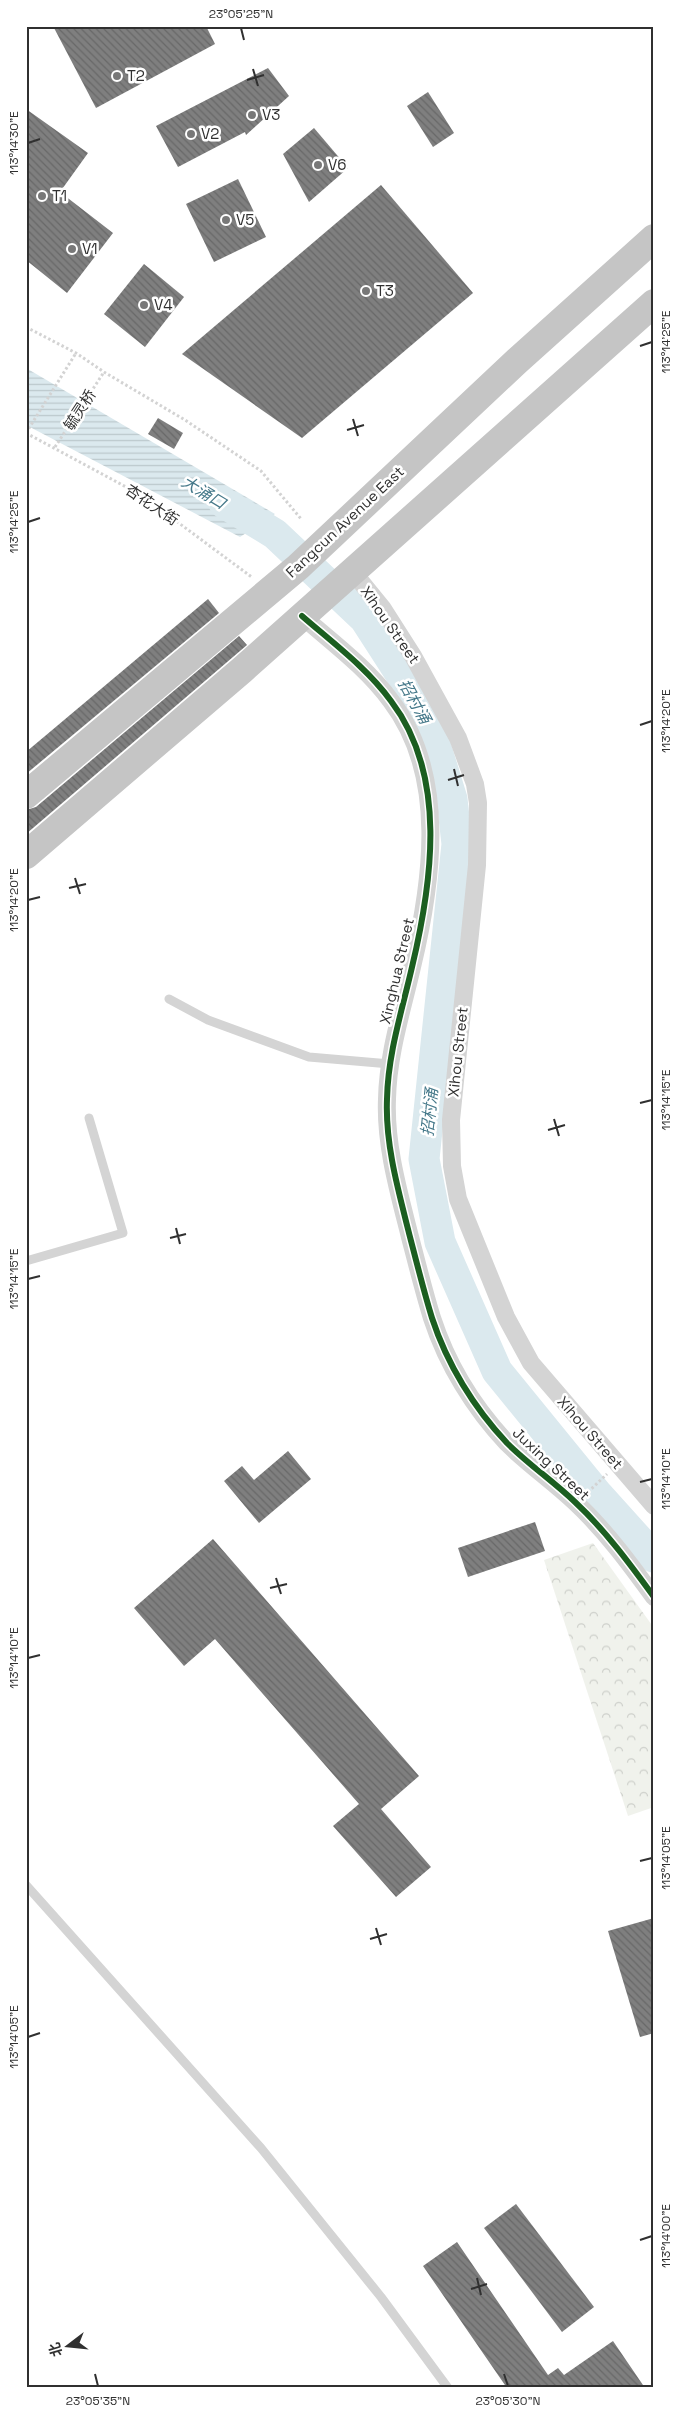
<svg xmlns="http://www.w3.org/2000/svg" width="680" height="2414" font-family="'Space Grotesk','Noto Sans SC',sans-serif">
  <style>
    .forest { fill: url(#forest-crowns) }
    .water { fill: url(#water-rules) }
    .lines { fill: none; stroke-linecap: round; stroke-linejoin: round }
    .river { stroke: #dbe9ee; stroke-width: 31 }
    .building { fill: url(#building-back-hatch) }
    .path { stroke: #d3d3d3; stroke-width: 3; stroke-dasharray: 2.5 2.5; stroke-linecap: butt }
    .service { stroke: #d4d4d4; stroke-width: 9 }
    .minor { stroke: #d4d4d4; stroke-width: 18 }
    .trunk { stroke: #c5c5c5; stroke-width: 28 }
    .cycleway-casing { stroke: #fff; stroke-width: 9 }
    .cycleway { stroke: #1b5e20; stroke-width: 6 }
    .ticks { fill: none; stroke: #303030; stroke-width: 2 }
    .poi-dot { fill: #787878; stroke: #fff; stroke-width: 2 }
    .labels { text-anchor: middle; stroke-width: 5; stroke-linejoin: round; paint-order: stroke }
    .poi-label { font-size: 15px; fill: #303030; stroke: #fff; text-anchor: start }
    .street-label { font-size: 15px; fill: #303030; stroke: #fff }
    .water-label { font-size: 16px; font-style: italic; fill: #46798a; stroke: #fff }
    .neatline { fill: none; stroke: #303030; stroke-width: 2 }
    .ticks-label { font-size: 12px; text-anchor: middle; fill: #303030 }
  </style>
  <defs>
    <pattern id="forest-crowns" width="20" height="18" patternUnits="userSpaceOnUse" patternTransform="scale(1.25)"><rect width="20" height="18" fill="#f0f2ec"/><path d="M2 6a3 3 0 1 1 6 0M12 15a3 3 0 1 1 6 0" fill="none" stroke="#ced0cb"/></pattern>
    <pattern id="water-rules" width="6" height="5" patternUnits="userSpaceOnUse" patternTransform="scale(1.25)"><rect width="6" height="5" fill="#dbe9ee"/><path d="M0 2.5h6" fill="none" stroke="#bcc8cc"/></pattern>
    <pattern id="building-back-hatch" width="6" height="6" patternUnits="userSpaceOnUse" patternTransform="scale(1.25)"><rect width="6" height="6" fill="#7f7f7f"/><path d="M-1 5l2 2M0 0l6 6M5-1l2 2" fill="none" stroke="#686868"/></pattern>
  </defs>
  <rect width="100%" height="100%" fill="#fff"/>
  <!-- forest -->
  <path class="forest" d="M593,1543L654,1628V1807L628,1816L544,1560Z"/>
  <!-- water -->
  <path class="water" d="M26,368L275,514L240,537L26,425Z"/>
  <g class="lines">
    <!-- river -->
    <path class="river" d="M224,503L275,534L365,619L425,712L452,799L457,844L424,1159L440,1242L497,1371L598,1495L654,1557"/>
  </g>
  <!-- building -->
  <g class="building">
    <path d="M53,26H206L215,44L96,108Z"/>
    <path d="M268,68L289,96L246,135L245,132L178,167L156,126Z"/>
    <path d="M428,92L454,133L433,147L407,106Z"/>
    <path d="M26,109L88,153L60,192L113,233L67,293L26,260Z"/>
    <path d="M314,128L348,168L309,202L283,154Z"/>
    <path d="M238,179L266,237L214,262L186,204Z"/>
    <path d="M381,185L473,293L302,438L182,354Z"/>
    <path d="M144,264L184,297L145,347L104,314Z"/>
    <path d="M158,418L183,433L174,449L148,434Z"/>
    <path d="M208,599L219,613L26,774V752Z"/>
    <path d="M239,636L247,645L26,834V810L36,807Z"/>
    <path d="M288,1451L311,1479L259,1523L224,1481L242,1466L254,1480Z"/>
    <path d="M535,1522L545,1551L468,1577L458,1548Z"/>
    <path d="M213,1539L419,1776L381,1809L431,1867L396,1897L333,1826L359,1804L215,1639L184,1666L134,1608Z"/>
    <path d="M654,1918V2033L640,2037L608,1931Z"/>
    <path d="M516,2204L594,2307L562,2332L484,2228Z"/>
    <path d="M457,2242L548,2375L558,2368L564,2375L613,2341L645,2388H507L423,2266Z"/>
  </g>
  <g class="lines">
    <!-- path -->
    <g class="path">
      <path d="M26,327L76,353L104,372L185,420L261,471L302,520"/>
      <path d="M26,433L141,495L253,578"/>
      <path d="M26,433L76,353"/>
      <path d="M55,447L104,372"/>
      <path d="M588,1492L607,1474"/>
    </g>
    <!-- service -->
    <g class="service">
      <path d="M169,999L208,1020L309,1057L390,1064"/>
      <path d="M26,1261L123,1233L89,1118"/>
      <path d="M26,1885L261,2148L381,2297L448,2388"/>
    </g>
    <!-- minor -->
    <g class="minor">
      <path d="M352,571L383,609L413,656L458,738L475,784L478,803L477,865L451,1120L452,1166L458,1199L506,1317L531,1363L654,1506"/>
      <path d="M302,616C333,643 367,668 391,701C448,776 432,883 412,967C402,1011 388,1053 387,1099C385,1145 399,1193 410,1237C417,1264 424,1292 432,1318C447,1364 474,1408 507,1443C528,1464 553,1481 575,1502C605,1530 630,1564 654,1597"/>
    </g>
    <!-- trunk -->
    <g class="trunk">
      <path d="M26,795L298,567L517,361L654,238"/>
      <path d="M26,855L242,670L654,303"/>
    </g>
    <defs>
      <path id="cycleway" d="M302,616C333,643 367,668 391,701C448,776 432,883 412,967C402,1011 388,1053 387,1099C385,1145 399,1193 410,1237C417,1264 424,1292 432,1318C447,1364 474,1408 507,1443C528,1464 553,1481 575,1502C605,1530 630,1564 654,1597"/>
    </defs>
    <!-- cycleway casing -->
    <use href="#cycleway" class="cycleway-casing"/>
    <!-- cycleway -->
    <use href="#cycleway" class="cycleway"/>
  </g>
  <!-- ticks -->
  <path class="ticks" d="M241,28L244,40M253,69L258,86M247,80L264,75M28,143L40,139M640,346L652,342M353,419L358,436M347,430L364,425M28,522L40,518M640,725L652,721M454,769L458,786M448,780L464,775M75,878L80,894M69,888L86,884M28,900L40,897M640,1103L652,1100M554,1119L559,1136M548,1130L565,1125M176,1228L180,1244M170,1238L186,1234M28,1279L40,1276M640,1482L652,1479M276,1578L281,1594M270,1588L287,1584M28,1658L40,1655M640,1861L652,1858M376,1928L381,1945M370,1939L387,1934M28,2037L40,2033M640,2240L652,2236M477,2278L481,2295M471,2289L487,2284M95,2374L98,2386M504,2374L508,2386"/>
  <!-- markers -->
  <g class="poi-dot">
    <circle cx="117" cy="76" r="5"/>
    <circle cx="252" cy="115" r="5"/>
    <circle cx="191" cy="134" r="5"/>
    <circle cx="318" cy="165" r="5"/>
    <circle cx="42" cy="196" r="5"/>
    <circle cx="226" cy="220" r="5"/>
    <circle cx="72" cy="249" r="5"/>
    <circle cx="366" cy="291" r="5"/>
    <circle cx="144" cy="305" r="5"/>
  </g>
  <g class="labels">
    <!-- poi labels -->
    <g class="poi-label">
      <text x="127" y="81">T2</text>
      <text x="262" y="120">V3</text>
      <text x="201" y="139">V2</text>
      <text x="328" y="170">V6</text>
      <text x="52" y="201">T1</text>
      <text x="236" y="225">V5</text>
      <text x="82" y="254">V1</text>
      <text x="376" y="296">T3</text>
      <text x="154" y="310">V4</text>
    </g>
    <!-- street labels -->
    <g class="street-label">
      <text transform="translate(80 410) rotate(-57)" y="5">毓灵桥</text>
      <text transform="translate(152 505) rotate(34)" y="5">杏花大街</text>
      <text transform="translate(345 522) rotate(-43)" y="5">Fangcun Avenue East</text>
      <text transform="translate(390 625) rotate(55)" y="5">Xihou Street</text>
      <text transform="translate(397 971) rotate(-77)" y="5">Xinghua Street</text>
      <text transform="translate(458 1052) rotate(-84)" y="5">Xihou Street</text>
      <text transform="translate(590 1433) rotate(49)" y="5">Xihou Street</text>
      <text transform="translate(551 1464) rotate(43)" y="5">Juxing Street</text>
    </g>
    <!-- water labels -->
    <g class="water-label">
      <text transform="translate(204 492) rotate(31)" y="6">大涌口</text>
      <text transform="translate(415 701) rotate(61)" y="6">招村涌</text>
      <text transform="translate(429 1112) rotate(-84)" y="6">招村涌</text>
    </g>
  </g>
  <!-- border -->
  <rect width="680" height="2414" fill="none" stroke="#ffffff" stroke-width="55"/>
  <!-- north arrow -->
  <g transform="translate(68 2346) rotate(254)" stroke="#ffffff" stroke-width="4" paint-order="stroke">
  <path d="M0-4L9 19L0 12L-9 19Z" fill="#303030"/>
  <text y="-8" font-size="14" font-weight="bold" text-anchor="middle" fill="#303030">北</text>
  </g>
  <rect x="28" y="28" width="624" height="2358" class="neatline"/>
  <g class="ticks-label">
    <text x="241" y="18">23°05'25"N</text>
    <text transform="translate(14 143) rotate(-90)" y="4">113°14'30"E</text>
    <text transform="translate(666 342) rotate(-90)" y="4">113°14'25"E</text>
    <text transform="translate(14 522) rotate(-90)" y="4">113°14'25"E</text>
    <text transform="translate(666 721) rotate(-90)" y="4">113°14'20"E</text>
    <text transform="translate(14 900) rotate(-90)" y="4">113°14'20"E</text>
    <text transform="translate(666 1100) rotate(-90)" y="4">113°14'15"E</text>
    <text transform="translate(14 1279) rotate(-90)" y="4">113°14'15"E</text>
    <text transform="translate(666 1479) rotate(-90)" y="4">113°14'10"E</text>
    <text transform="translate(14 1658) rotate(-90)" y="4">113°14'10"E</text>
    <text transform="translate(666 1858) rotate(-90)" y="4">113°14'05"E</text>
    <text transform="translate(14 2037) rotate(-90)" y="4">113°14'05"E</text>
    <text transform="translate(666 2236) rotate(-90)" y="4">113°14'00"E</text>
    <text x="98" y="2405">23°05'35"N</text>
    <text x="508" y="2405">23°05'30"N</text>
  </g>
</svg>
